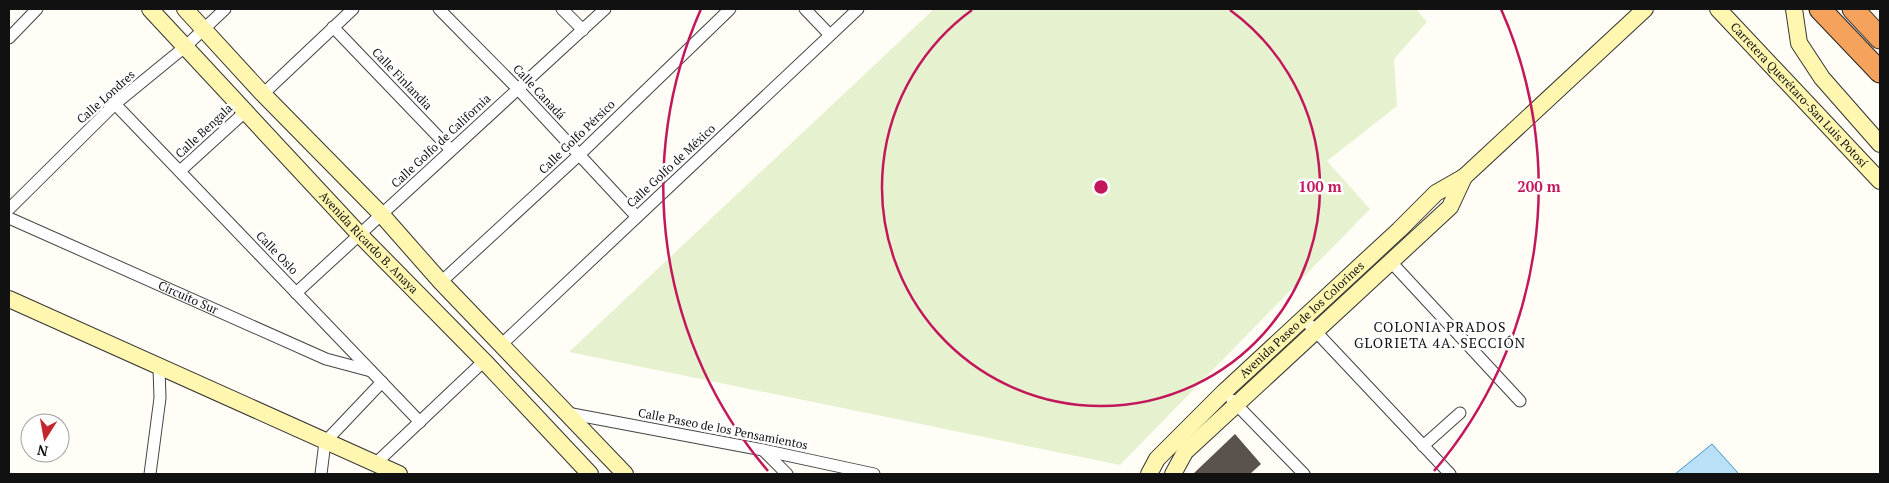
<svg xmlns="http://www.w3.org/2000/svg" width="1889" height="483" font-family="'PT Serif',serif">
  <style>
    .pitch { fill: #e6f2cf }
    .water { fill: #b9e0f7; stroke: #3f96cf }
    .building { fill: #5a524d }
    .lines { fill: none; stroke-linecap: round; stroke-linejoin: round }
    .street-casing { stroke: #444; stroke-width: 13 }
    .secondary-casing { stroke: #333; stroke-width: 18 }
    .highway-casing { stroke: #222; stroke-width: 23 }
    .street { stroke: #fff; stroke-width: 11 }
    .secondary { stroke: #fff6b0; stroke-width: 16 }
    .highway { stroke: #f5a25d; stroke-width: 21 }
    .ring { fill: none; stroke: #c2185b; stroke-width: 2.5 }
    .labels { text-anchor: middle; stroke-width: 5; stroke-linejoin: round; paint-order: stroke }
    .street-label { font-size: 12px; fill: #111; stroke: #fff }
    .neighbourhood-label { font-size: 14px; letter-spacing: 1px; fill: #111; stroke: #fff }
    .centre { fill: #c2185b; stroke: #fff; stroke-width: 2.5 }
    .ring-label { font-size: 15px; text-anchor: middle; font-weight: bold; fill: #c2185b; stroke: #fff; stroke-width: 5; stroke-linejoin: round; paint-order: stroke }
  </style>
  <rect width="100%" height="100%" fill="#fffdf5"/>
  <!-- pitch -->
  <path class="pitch" d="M934,9H1416L1427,22L1394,59L1397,106L1327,161L1370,209L1120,465L569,352Z"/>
  <!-- water -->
  <path class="water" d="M1712,444L1739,474H1675Z"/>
  <!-- building -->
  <path class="building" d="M1235,434L1261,464L1250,474H1193Z"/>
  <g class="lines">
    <defs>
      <g id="street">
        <path d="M439,9L518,89L637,217"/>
        <path d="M562,9L583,30"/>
        <path d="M805,9L830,35"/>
        <path d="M333,27L451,150"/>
        <path d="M9,38L37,9"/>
        <path d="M263,94L353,9"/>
        <path d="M115,104L420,422"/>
        <path d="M180,171L246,111"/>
        <path d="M9,209L115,104L186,46L225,9"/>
        <path id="s1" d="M9,218L326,359L371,371"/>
        <path d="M1391,262L1520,401"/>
        <path d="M441,282L579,155L730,9"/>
        <path d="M296,293L605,9"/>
        <path d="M1304,319L1450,474"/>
        <path d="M502,344L858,9"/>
        <path d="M1232,400L1304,474"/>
        <path d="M567,413L763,450L874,474"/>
        <path d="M1423,446L1460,413"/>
        <path d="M763,450L787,474"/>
        <path d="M375,464L484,361"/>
        <path d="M150,474L160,398L159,368"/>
        <path d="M321,474L325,442L382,382"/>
      </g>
      <g id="secondary">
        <path id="s2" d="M150,9L360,235L484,361L590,474"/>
        <path d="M185,9L263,94L382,215L441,282L625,474"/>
        <path id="s3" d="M1718,9L1880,181"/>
        <path d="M1794,9L1799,43L1822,78L1880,144"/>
        <path d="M9,299L399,474"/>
        <path id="s4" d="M1149,474L1157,459L1224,392L1399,230L1436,193L1464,177L1645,9"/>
        <path d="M1173,474L1185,452L1450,207L1464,177"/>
      </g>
      <g id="highway">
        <path d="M1820,9L1880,72"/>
        <path d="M1853,9L1880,38"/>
      </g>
    </defs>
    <!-- street casing -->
    <use href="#street" class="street-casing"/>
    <!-- secondary casing -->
    <use href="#secondary" class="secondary-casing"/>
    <!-- highway casing -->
    <use href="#highway" class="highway-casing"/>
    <!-- street -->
    <use href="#street" class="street"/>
    <!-- secondary -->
    <use href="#secondary" class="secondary"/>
    <!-- highway -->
    <use href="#highway" class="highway"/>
  </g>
  <!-- distance rings -->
  <g class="ring">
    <path d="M1230 10A219 219 0 1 1 972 10"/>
    <path d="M768 471A438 438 0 0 1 701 9M1501 9A438 438 0 0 1 1434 471"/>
  </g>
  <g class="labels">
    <!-- street labels -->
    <g class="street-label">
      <text transform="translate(402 79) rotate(46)" y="4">Calle Finlandia</text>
      <text transform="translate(539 92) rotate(47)" y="4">Calle Canadá</text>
      <text dy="4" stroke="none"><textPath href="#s3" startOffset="118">Carretera Querétaro-San Luis Potosí</textPath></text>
      <text transform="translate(106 97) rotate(-42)" y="4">Calle Londres</text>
      <text transform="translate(204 131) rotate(-43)" y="4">Calle Bengala</text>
      <text transform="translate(577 137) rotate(-44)" y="4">Calle Golfo Pérsico</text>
      <text transform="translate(441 141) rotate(-43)" y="4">Calle Golfo de California</text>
      <text transform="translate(671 166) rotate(-43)" y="4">Calle Golfo de México</text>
      <text dy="4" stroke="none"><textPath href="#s2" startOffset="320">Avenida Ricardo B. Anaya</textPath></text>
      <text transform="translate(277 253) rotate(46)" y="4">Calle Oslo</text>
      <text dy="4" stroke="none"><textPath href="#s1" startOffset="196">Circuito Sur</textPath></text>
      <text dy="4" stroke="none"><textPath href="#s4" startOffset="218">Avenida Paseo de los Colorines</textPath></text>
      <text transform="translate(723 429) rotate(11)" y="4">Calle Paseo de los Pensamientos</text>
    </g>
    <!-- neighbourhood labels -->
    <g class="neighbourhood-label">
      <text x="1440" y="332">COLONIA PRADOS<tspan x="1440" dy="16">GLORIETA 4A. SECCIÓN</tspan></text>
    </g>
  </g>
  <circle cx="1101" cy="187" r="8" class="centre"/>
  <g class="ring-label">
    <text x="1320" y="192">100 m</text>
    <text x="1539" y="192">200 m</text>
  </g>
  <!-- border -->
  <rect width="1889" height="483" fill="none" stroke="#111111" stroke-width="20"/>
  <!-- north arrow -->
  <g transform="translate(45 438) rotate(191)"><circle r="24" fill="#ffffff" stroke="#a0a0a0"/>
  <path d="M0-4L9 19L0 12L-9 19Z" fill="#c4262e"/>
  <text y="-8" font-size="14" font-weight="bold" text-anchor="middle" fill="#111111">N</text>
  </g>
</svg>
